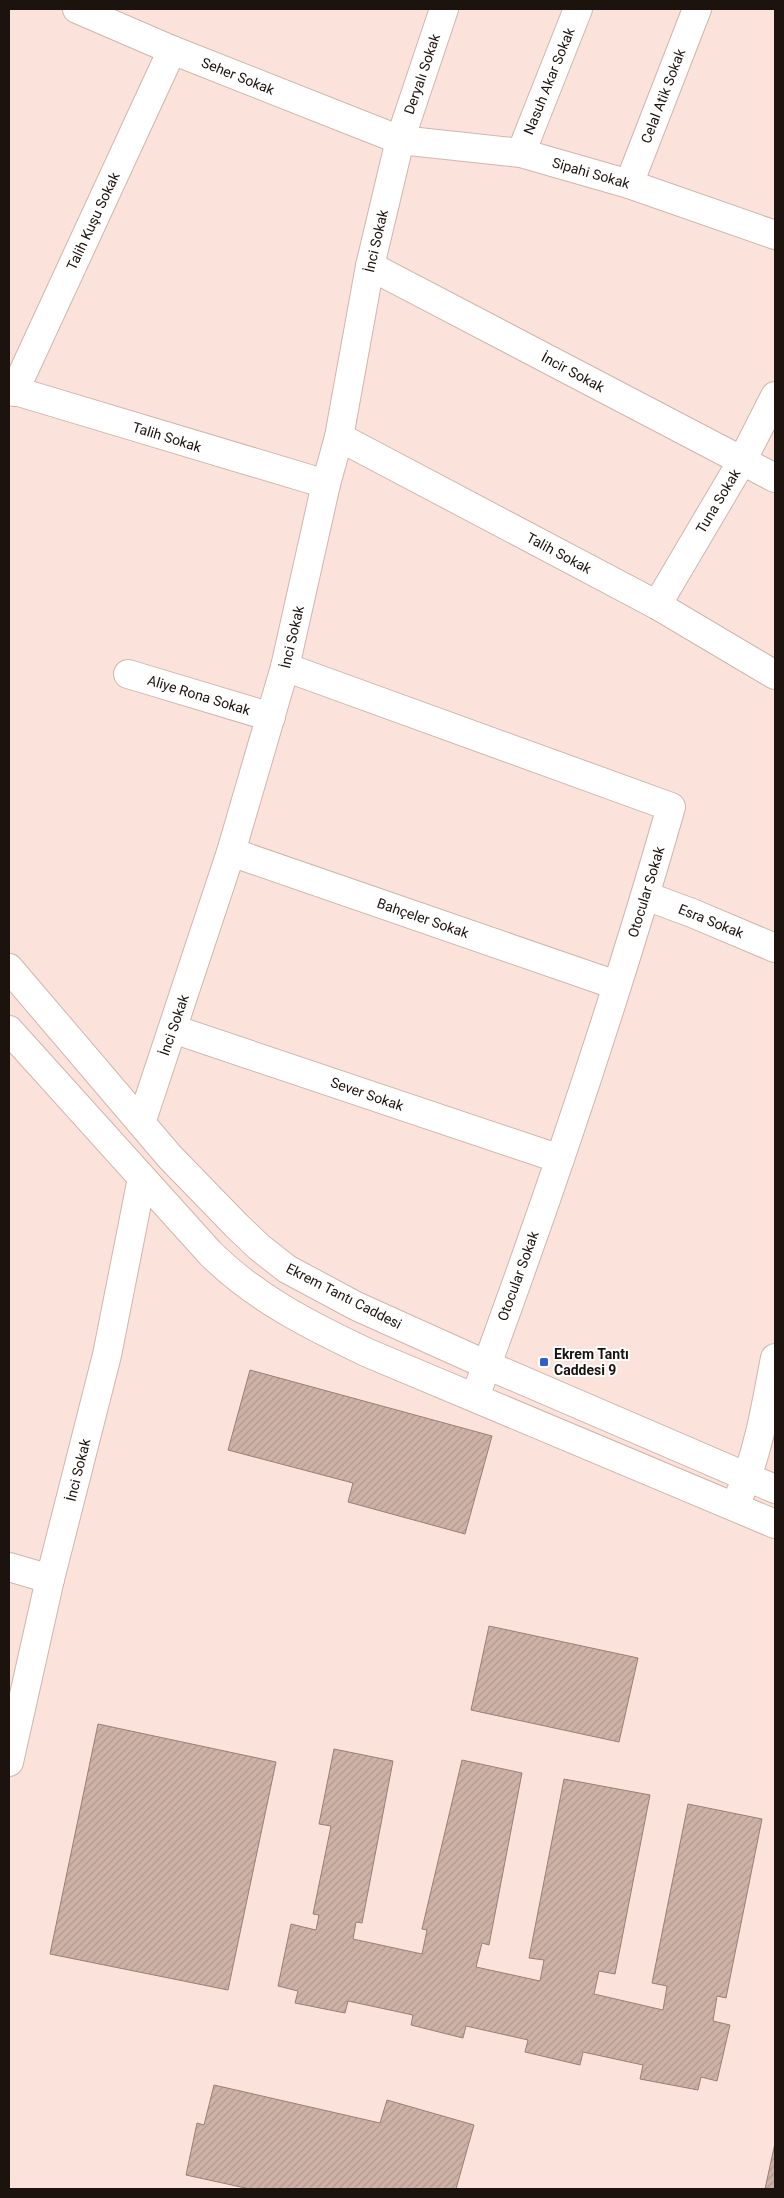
<svg xmlns="http://www.w3.org/2000/svg" width="784" height="2198" font-family="Roboto,sans-serif">
  <style>
    .building { fill: url(#building-hatch); stroke: #9a7f76 }
    .lines { fill: none; stroke-linecap: round; stroke-linejoin: round }
    .minor-casing { stroke: #d1b5ab; stroke-width: 30 }
    .minor { stroke: #fff; stroke-width: 28 }
    .poi-dot { fill: #2f60cf; stroke: #fff; stroke-width: 2 }
    .labels { text-anchor: middle; stroke-width: 4; stroke-linejoin: round; paint-order: stroke }
    .street-label { font-size: 14px; fill: #1c120e; stroke: #fff }
    .poi-label { font-size: 14px; font-weight: bold; fill: #1c120e; stroke: #fff; text-anchor: start }
  </style>
  <defs>
    <pattern id="building-hatch" width="6" height="6" patternUnits="userSpaceOnUse" patternTransform="scale(1.25)"><rect width="6" height="6" fill="#ceb2a7"/><path d="M-1 1l2-2M0 6l6-6M5 7l2-2" fill="none" stroke="#b0988f"/></pattern>
  </defs>
  <rect width="100%" height="100%" fill="#fbe3db"/>
  <!-- building -->
  <g class="building">
    <path d="M250,1370L492,1436L465,1534L348,1502L353,1483L228,1450Z"/>
    <path d="M489,1626L638,1658L619,1742L471,1710Z"/>
    <path d="M98,1724L276,1762L228,1990L50,1954Z"/>
    <path d="M334,1749L393,1761L362,1923L356,1922L353,1939L422,1954L427,1930L422,1929L462,1760L522,1773L489,1945L482,1943L476,1967L540,1981L544,1960L529,1958L564,1779L650,1795L615,1974L599,1971L594,1994L663,2010L667,1986L652,1983L688,1804L762,1819L726,1998L717,1996L713,2021L730,2025L717,2081L701,2077L698,2090L640,2079L643,2065L583,2052L580,2065L525,2052L528,2040L466,2026L463,2038L411,2025L413,2015L348,2001L345,2013L295,2003L298,1991L278,1986L291,1924L316,1930L319,1915L313,1914L331,1826L319,1824Z"/>
    <path d="M214,2085L380,2123L387,2100L474,2125L456,2189H250L186,2175L197,2123L204,2125Z"/>
    <path d="M775,2143V2189H765Z"/>
  </g>
  <g class="lines">
    <defs>
      <g id="minor">
        <path d="M77,9L172,50L400,140L521,153L629,184L775,235"/>
        <path d="M521,153L578,9"/>
        <path d="M629,184L697,9"/>
        <path d="M370,266L775,478"/>
        <path d="M9,389L326,484"/>
        <path d="M14,392L172,50"/>
        <path d="M339,437L657,605L775,675"/>
        <path d="M657,605L742,461L775,396"/>
        <path d="M285,667L671,807C614,1006 547,1203 475,1397"/>
        <path d="M128,674L271,717"/>
        <path d="M231,852L616,985"/>
        <path d="M646,896L692,913L775,948"/>
        <path d="M9,968L170,1157L237,1226L259,1247L287,1269L356,1306L487,1365L775,1489"/>
        <path d="M173,1029L560,1159"/>
        <path d="M9,1030L210,1253C255,1298 311,1326 368,1353L775,1524"/>
        <path d="M141,1123L231,852L285,667L326,484L339,437L370,266L400,140L444,9"/>
        <path d="M740,1494C759,1451 766,1404 775,1358"/>
        <path d="M9,1567L50,1579"/>
        <path d="M9,1762L50,1579L107,1355L142,1178"/>
      </g>
    </defs>
    <!-- minor casing -->
    <use href="#minor" class="minor-casing"/>
    <!-- minor -->
    <use href="#minor" class="minor"/>
  </g>
  <!-- markers -->
  <rect class="poi-dot" x="539" y="1357" width="10" height="10" rx="2.5"/>
  <g class="labels">
    <!-- street labels -->
    <g class="street-label">
      <text transform="translate(422 74) rotate(-71)" y="5">Deryalı Sokak</text>
      <text transform="translate(238 76) rotate(22)" y="5">Seher Sokak</text>
      <text transform="translate(549 81) rotate(-68)" y="5">Nasuh Akar Sokak</text>
      <text transform="translate(663 96) rotate(-69)" y="5">Celal Atik Sokak</text>
      <text transform="translate(591 173) rotate(16)" y="5">Sipahi Sokak</text>
      <text transform="translate(93 221) rotate(-65)" y="5">Talih Kuşu Sokak</text>
      <text transform="translate(376 241) rotate(-77)" y="5">İnci Sokak</text>
      <text transform="translate(573 372) rotate(28)" y="5">İncir Sokak</text>
      <text transform="translate(167 437) rotate(17)" y="5">Talih Sokak</text>
      <text transform="translate(718 501) rotate(-59)" y="5">Tuna Sokak</text>
      <text transform="translate(559 553) rotate(28)" y="5">Talih Sokak</text>
      <text transform="translate(292 637) rotate(-77)" y="5">İnci Sokak</text>
      <text transform="translate(199 695) rotate(17)" y="5">Aliye Rona Sokak</text>
      <text transform="translate(646 892) rotate(-73)" y="5">Otocular Sokak</text>
      <text transform="translate(423 918) rotate(19)" y="5">Bahçeler Sokak</text>
      <text transform="translate(711 921) rotate(22)" y="5">Esra Sokak</text>
      <text transform="translate(174 1025) rotate(-71)" y="5">İnci Sokak</text>
      <text transform="translate(367 1094) rotate(19)" y="5">Sever Sokak</text>
      <text transform="translate(518 1276) rotate(-70)" y="5">Otocular Sokak</text>
      <text transform="translate(344 1296) rotate(27)" y="5">Ekrem Tantı Caddesi</text>
      <text transform="translate(78 1470) rotate(-76)" y="5">İnci Sokak</text>
    </g>
    <!-- poi labels -->
    <g class="poi-label">
      <text x="554" y="1359">Ekrem Tantı<tspan x="554" dy="16">Caddesi 9</tspan></text>
    </g>
  </g>
  <!-- border -->
  <rect width="784" height="2198" fill="none" stroke="#1c120e" stroke-width="20"/>
</svg>
